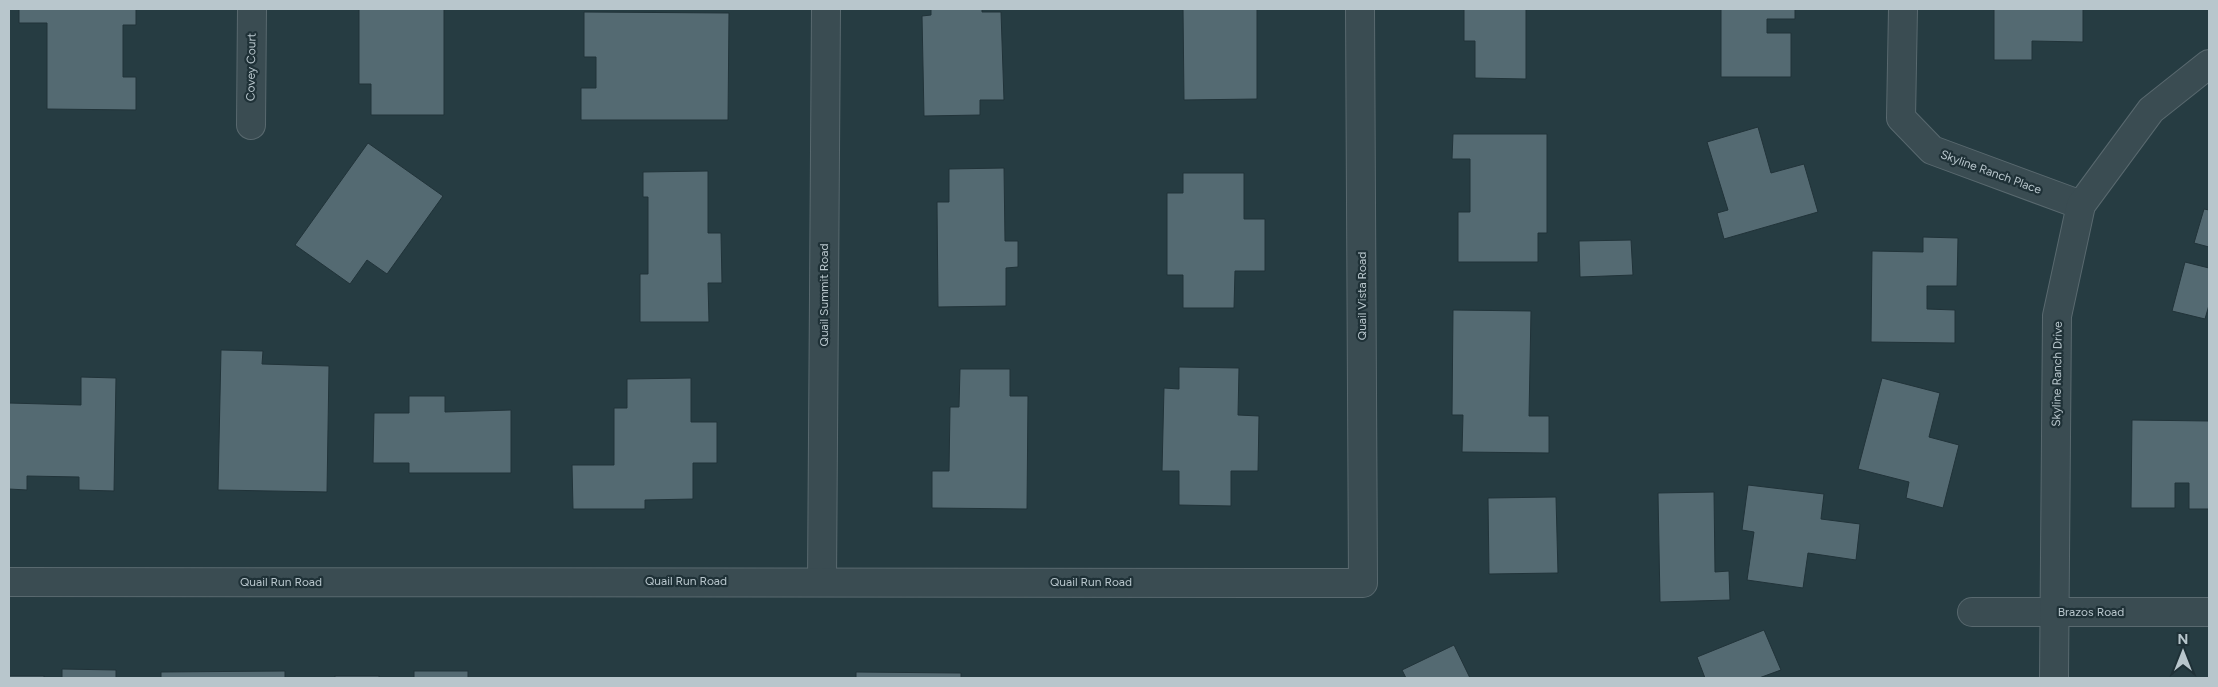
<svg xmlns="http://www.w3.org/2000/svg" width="2218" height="687" font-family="Figtree,sans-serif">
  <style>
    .building { fill: #546a72; stroke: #213339 }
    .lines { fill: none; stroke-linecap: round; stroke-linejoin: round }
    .minor-casing { stroke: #59696f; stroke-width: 30 }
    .minor { stroke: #3a4c52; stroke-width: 28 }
    .labels { text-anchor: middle; stroke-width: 4.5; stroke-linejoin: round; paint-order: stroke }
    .street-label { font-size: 12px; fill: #b8c6cc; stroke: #1f3137 }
  </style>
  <rect width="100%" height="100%" fill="#263c42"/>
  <!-- building -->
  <g class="building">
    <path d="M19,9H136V25H123V77H136V110L47,109V23H19Z"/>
    <path d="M359,9H444V115H371V84H359Z"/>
    <path d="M931,9H982V12H1001L1004,100H980V115L924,116L922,16L931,15Z"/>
    <path d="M1183,9H1257V99L1184,100Z"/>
    <path d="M1464,9H1526V79L1475,78V41H1464Z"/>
    <path d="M1721,9H1795V19H1767V33H1791V77H1721Z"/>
    <path d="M1994,9H2083V42L2032,41V60H1994Z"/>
    <path d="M584,12L729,13L728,120H581V88H596V57H584Z"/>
    <path d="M1758,127L1771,173L1804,164L1818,212L1724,239L1717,213L1728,210L1707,142Z"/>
    <path d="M1453,134H1547V233H1538V262H1458V212H1470V159H1452Z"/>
    <path d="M368,143L443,196L387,274L367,260L350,284L295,245Z"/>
    <path d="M1004,168L1005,241H1018V267L1006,268V306L938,307L937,202H949V169Z"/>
    <path d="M708,171V233H721L722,283H708L709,322H640V274H648V197H643V172Z"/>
    <path d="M1183,173H1244V219H1265V271H1235L1234,308H1183V275H1167V193H1183Z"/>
    <path d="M2204,209L2209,210V247L2194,243Z"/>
    <path d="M1923,237L1958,238L1957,286H1927V309L1955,310V343L1871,342L1872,251L1923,252Z"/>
    <path d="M1631,240L1633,275L1580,277L1579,241Z"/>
    <path d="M2185,262L2209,268V305L2205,319L2172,311Z"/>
    <path d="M1453,310L1531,311L1529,416H1549V453L1462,452L1463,415H1452Z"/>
    <path d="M221,350L263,351L262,364L329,366L327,492L218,490Z"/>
    <path d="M1179,367L1239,368L1238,415L1259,416L1258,471H1231V506L1179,505V471H1162L1164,388L1179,389Z"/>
    <path d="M960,369H1010V396H1028L1027,509L932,508V471H949L950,407H959Z"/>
    <path d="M81,377L116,378L114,491L79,490V477L27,476V490L9,489V403L81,405Z"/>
    <path d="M691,378V422H717V463H693V499L645,500V509H573L572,465H614V408H627V379Z"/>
    <path d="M1882,378L1940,393L1929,437L1959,445L1943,508L1906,498L1909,482L1858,469Z"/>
    <path d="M409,396H445V412L511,410V473H409V463H373L374,413H409Z"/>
    <path d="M2132,420L2209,421V509H2189V483H2175V508H2131Z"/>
    <path d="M1748,485L1824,494L1821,519L1860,524L1856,560L1808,553L1803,588L1747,580L1754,532L1742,530Z"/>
    <path d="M1714,492L1715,572L1729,571L1730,600L1660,602L1658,493Z"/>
    <path d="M1556,497L1558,573L1489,574L1488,498Z"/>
    <path d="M1764,630L1781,670L1759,678H1705L1697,657Z"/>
    <path d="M1454,645L1470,678H1406L1402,670Z"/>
    <path d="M62,669L116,670V678H62Z"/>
    <path d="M285,671V678H161V672Z"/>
    <rect x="414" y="671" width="54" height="7"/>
    <path d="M856,672L961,673V678H856Z"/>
    <rect x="9" y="676" width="35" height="2"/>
    <rect x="335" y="676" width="44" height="2"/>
  </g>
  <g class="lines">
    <defs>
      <g id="minor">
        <path d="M1903,9L1901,118L1932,150L2081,205"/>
        <path d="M251,125L252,9"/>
        <path d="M822,581L826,9"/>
        <path d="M9,582L1363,583L1360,9"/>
        <path d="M1972,612H2209"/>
        <path d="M2054,678L2057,316L2081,205L2151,110L2209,64"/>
      </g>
    </defs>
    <!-- minor casing -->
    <use href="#minor" class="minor-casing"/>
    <!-- minor -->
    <use href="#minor" class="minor"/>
  </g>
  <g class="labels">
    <!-- street labels -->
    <g class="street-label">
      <text transform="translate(251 67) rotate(-89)" y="4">Covey Court</text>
      <text transform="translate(1991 172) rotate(20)" y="4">Skyline Ranch Place</text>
      <text transform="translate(824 295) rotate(-90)" y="4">Quail Summit Road</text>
      <text transform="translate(1362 296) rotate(-90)" y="4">Quail Vista Road</text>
      <text transform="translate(2057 374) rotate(-89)" y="4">Skyline Ranch Drive</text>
      <text x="686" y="585">Quail Run Road</text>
      <text x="281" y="586">Quail Run Road</text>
      <text x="1091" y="586">Quail Run Road</text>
      <text x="2091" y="616">Brazos Road</text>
    </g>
  </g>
  <!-- border -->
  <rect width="2218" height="687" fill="none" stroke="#b8c6cc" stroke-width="20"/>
  <!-- north arrow -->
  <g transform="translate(2183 652)" stroke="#1f3137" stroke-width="4" paint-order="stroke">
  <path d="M0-4L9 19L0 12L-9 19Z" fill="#b8c6cc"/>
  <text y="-8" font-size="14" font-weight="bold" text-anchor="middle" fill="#b8c6cc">N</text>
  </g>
</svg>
